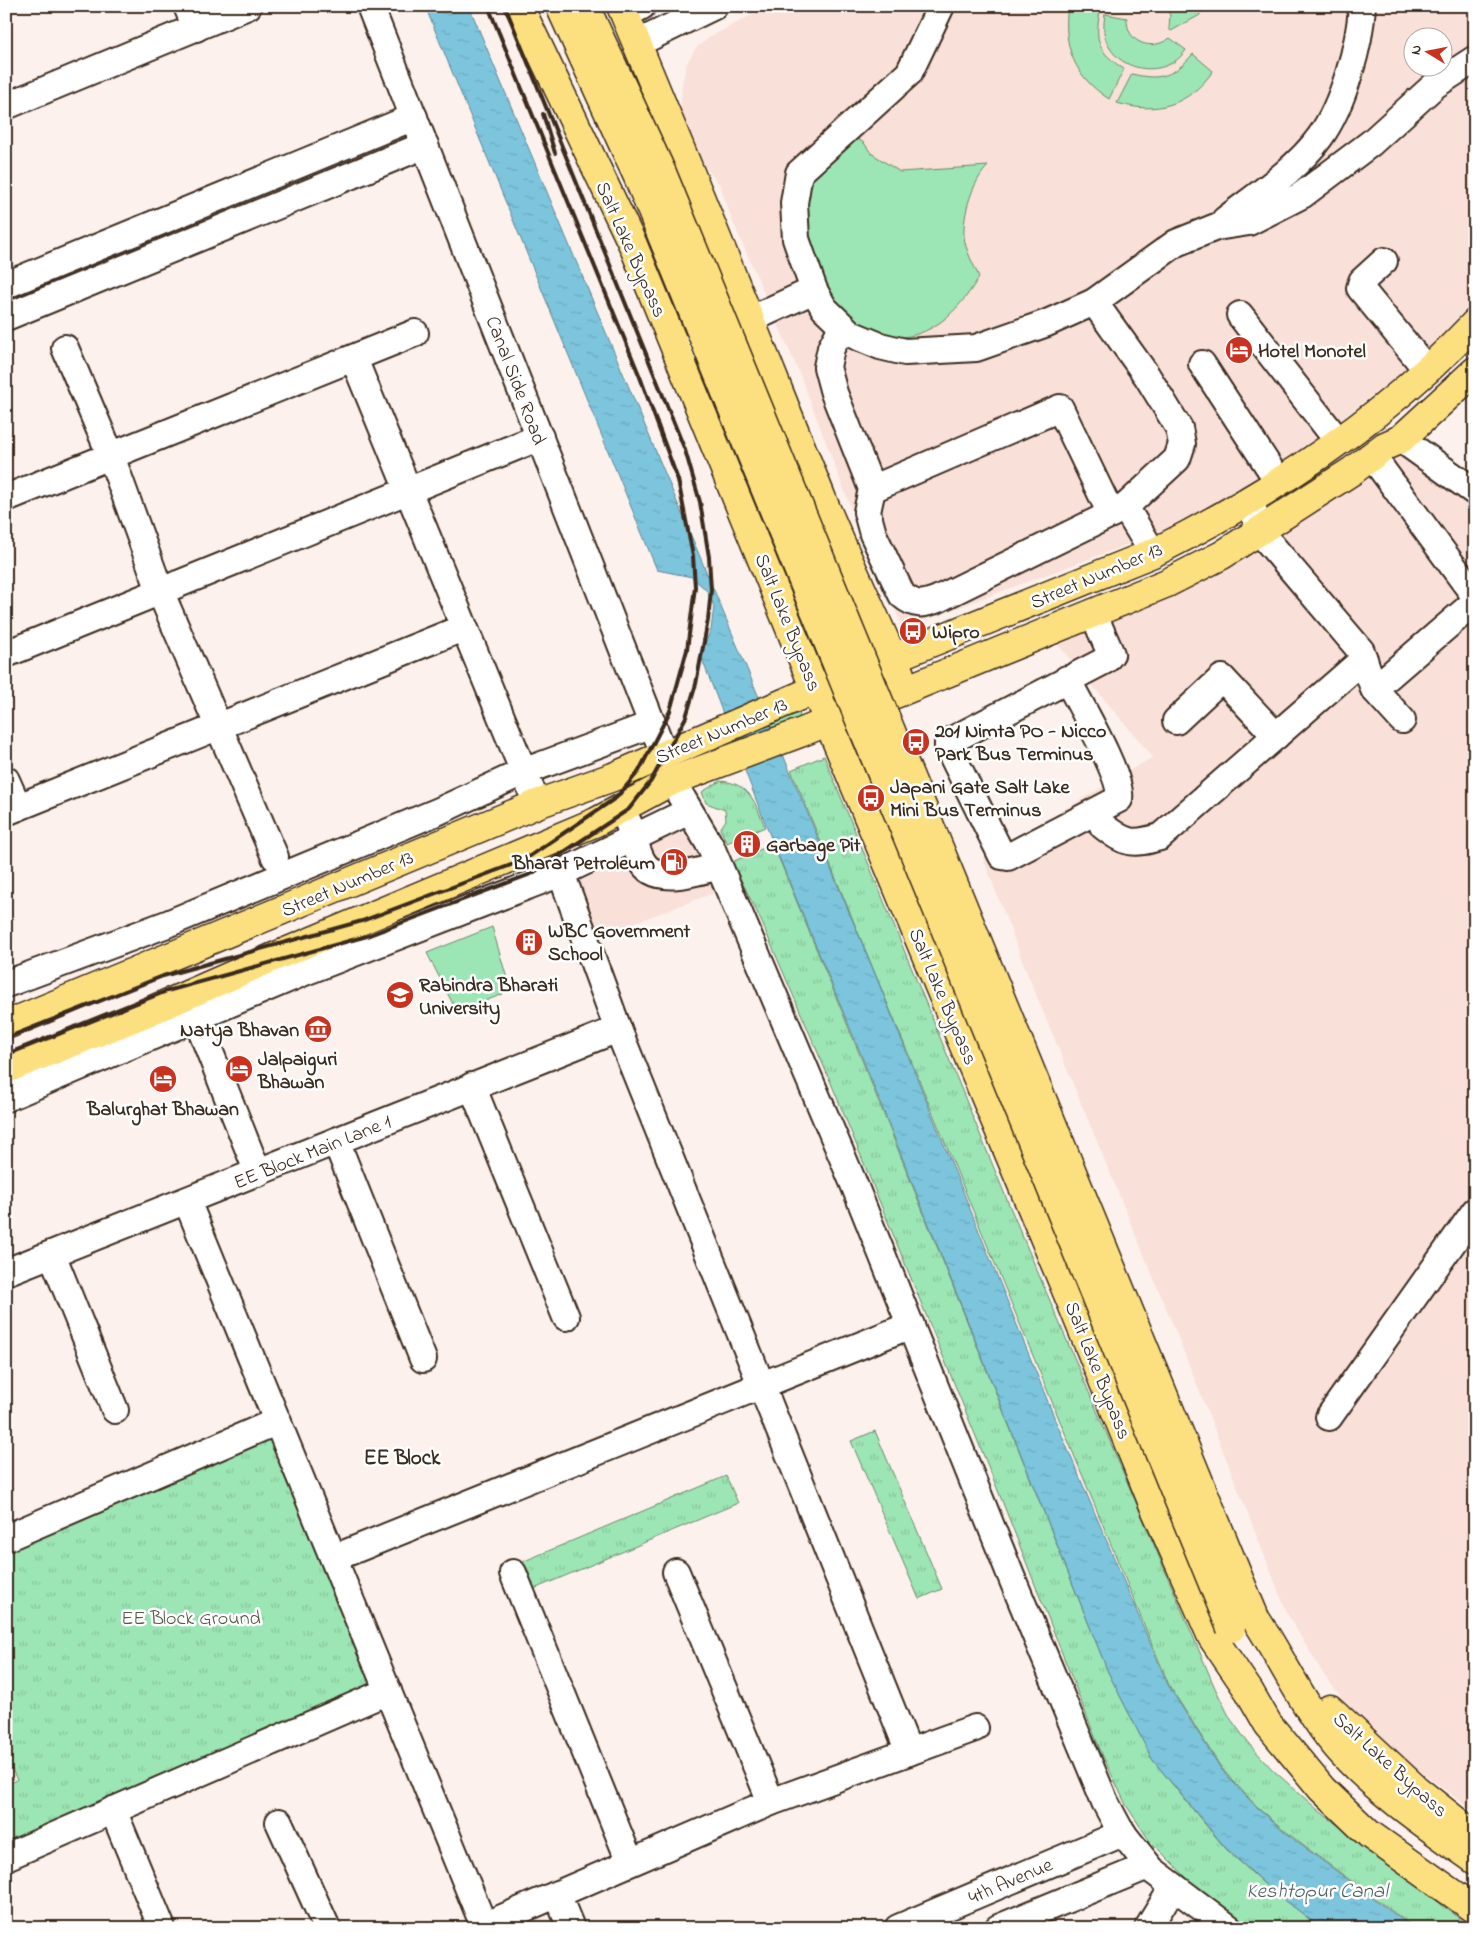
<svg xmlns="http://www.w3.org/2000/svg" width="1481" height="1934" font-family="'Indie Flower',sans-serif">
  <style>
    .built { fill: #f9e0d8; fill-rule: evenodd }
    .grass { fill: #9ce5b4; stroke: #6c8869 }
    .park { fill: url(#park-tufts); stroke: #6c8869 }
    .water { fill: url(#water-ripples); stroke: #628791 }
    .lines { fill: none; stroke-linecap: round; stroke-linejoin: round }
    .minor-casing { stroke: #3b2a1e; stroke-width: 30 }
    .major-casing { stroke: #3b2a1e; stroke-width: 31 }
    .minor { stroke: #fff; stroke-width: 26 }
    .major { stroke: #fce080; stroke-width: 28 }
    .rail { stroke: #3b2a1e; stroke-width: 4 }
    .major-bridge-casing { stroke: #3b2a1e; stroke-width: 31; stroke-linecap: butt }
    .major-bridge { stroke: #fce080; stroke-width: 28 }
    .labels { text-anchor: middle; stroke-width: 5; stroke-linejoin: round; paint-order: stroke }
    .street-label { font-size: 20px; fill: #3b2a1e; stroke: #fff }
    .poi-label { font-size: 20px; font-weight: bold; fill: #3b2a1e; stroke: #fff; text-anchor: start }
    .park-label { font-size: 20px; fill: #535944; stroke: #fff }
    .neighbourhood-label { font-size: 21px; font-weight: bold; fill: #3b2a1e; stroke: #fff }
    .water-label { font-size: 21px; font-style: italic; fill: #526061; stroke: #fff }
  </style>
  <defs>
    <pattern id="park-tufts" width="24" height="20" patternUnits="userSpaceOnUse" patternTransform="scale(1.25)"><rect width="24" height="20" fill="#9ce5b4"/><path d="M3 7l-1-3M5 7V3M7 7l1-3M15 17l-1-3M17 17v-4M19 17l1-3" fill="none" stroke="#87c59a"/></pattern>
    <pattern id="water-ripples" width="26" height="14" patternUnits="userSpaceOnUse" patternTransform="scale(1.25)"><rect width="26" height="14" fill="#7cc5dd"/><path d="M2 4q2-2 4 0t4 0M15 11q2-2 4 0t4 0" fill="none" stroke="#6ca9bd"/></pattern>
  </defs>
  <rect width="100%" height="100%" fill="#fcf1ed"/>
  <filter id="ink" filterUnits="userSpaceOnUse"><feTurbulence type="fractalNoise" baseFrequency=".02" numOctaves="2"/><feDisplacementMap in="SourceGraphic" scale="10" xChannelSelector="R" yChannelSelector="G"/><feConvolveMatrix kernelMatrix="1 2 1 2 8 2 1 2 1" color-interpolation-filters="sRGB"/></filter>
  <g filter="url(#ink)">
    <!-- built -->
    <g class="built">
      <path d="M769,6H1475V299L1422,356L1287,462L1205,509L1148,537L903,628L848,500L799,372L733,222L720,185L695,154L680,126L682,84L687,63L696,48L710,37ZM1414,38H1444V68H1414Z"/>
      <path d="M1419,435L1475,477V1812L1385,1745L1359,1719L1324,1675L1288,1615L1176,1332L1028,975L983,858L1153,757L1054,640L1115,621L1211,573Z"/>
      <path d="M680,833L696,840L743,882L593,938L573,886L649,842Z"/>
    </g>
    <!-- grass -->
    <g class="grass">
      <path d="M1068,6H1083L1100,12C1094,41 1099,53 1124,69L1109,99C1075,77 1062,47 1068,6Z"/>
      <path d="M1164,6H1199L1200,15L1171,31L1169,29L1170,15Z"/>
      <path d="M1105,14L1127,18C1126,43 1151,52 1170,38L1186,50C1166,80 1115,73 1105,37C1103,30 1104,22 1105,14Z"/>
      <path d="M1193,54L1213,71C1189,105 1157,115 1117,103L1132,74C1161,81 1174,76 1193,54Z"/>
      <path d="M856,138L864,143L871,153L900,172L988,166C972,182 963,214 964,236C965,250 974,265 979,277C962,306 936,335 901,337C891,338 880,334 871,330C830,310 805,262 807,217C807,201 808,188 816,174C823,162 845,148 856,138Z"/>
      <path d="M798,712L800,715L798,719L710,755L706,752L707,748Z"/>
      <path d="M492,927L508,982L500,983L503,994L457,1012L427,953Z"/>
    </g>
    <!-- park -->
    <g class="park">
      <path d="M824,756L1010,1207L1215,1688L1230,1718L1249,1744L1273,1770L1318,1810L1472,1928H1415L1300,1843L1260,1810L1222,1769L1169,1685L791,770Z"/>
      <path d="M720,781C751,783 755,803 765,827L727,843L720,829L726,820L725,810L706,803L702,792Z"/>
      <path d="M773,844L864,1065L1108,1672L1152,1759L1198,1816L1227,1850L1262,1882L1321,1928H1253L1192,1883L1149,1840L1126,1805L1101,1752L997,1488L831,1083L759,916L732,862Z"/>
      <path d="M273,1429L377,1689L6,1849V1785L17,1780L6,1757V1545Z"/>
      <path d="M875,1431L942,1589L919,1599L851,1441Z"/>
      <path d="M726,1476L738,1503L534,1589L522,1562Z"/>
    </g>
    <!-- water -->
    <path class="water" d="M425,6H469L875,974L1057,1424L1168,1685L1221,1769L1258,1809L1297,1842L1413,1928H1321L1268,1887L1224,1846L1152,1759L1108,1672L862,1057L767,828L700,654L711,630L714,606L707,591L692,577L657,570Z"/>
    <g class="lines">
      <defs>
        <g id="minor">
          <path d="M187,6L196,28"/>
          <path d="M370,6L664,754"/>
          <path d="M941,6L909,73L799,173L794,203L796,239L814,290L824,308L851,334L880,346L905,352L976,348L1047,323L1094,302L1176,243L1216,227L1249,222L1302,195L1371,143L1435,85L1475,59"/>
          <path d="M625,15L642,6"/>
          <path d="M638,43L714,6"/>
          <path d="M6,106L248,6"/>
          <path d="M1225,220C1256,196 1297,169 1320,137C1343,105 1360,45 1362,6"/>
          <path d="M1384,261L1362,281L1360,288L1427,370"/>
          <path d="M6,285L414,117"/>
          <path d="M1094,302L1147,376L1179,428L1182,444L1177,459L1125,507L1153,553"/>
          <path d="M1240,315L1338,441"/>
          <path d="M6,317L425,145"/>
          <path d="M842,327L831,348L827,367L834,393L872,489L867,512L873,534L902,595C915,606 923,605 938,599L1111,514"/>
          <path d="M65,348L111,456L160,591L275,857"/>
          <path d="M678,353L814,290"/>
          <path d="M354,359L537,804"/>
          <path d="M1202,364L1278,481"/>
          <path d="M1401,439L1475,492"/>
          <path d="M1372,456L1475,596"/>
          <path d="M872,489L1060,408L1111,514L1125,507"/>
          <path d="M6,498L415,333"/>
          <path d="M1250,499L1260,532L1361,651L1374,689L1402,720"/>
          <path d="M6,654L540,437"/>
          <path d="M1067,679C1078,701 1124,779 1119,799L1008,857L1002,856L948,747V742L1106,660L1111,654L1093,613"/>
          <path d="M1374,689L1475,602"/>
          <path d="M1176,721L1222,678L1276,736"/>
          <path d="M6,780L18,807"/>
          <path d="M672,781L711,847L853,1182L1011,1576L1105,1802L1120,1830L1152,1870L1229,1928"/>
          <path d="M6,812L463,628"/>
          <path d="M628,822C633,834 635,847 641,859C653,887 697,872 718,866"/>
          <path d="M1103,826C1126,844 1132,845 1160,837L1364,659"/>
          <path d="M561,873L618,1029L909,1752"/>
          <path d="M6,984L167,924L439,811L523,772L653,724"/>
          <path d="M196,1017L258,1173"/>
          <path d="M472,1086L566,1317"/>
          <path d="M6,1098L307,971L561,873L689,811"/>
          <path d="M336,1141L423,1359"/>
          <path d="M187,1201L484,1926"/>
          <path d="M52,1254L115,1410"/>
          <path d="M6,1272L618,1029"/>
          <path d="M1329,1417L1475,1211"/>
          <path d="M6,1538L278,1421"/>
          <path d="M334,1558L911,1325"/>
          <path d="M676,1572L771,1802"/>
          <path d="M513,1573L630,1862"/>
          <path d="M113,1810L162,1928"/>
          <path d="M279,1822L327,1928"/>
          <path d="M6,1857L388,1691"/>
          <path d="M557,1894L571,1928"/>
          <path d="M479,1928L771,1802L975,1728"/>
          <path d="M898,1928L1123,1833"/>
          <path d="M998,1928L1148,1866"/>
          <path d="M1148,1928L1173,1887"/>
        </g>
        <g id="major">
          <path d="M519,6L633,245L828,721L1072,1304L1154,1506L1212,1637L1249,1691L1268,1724L1322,1789L1369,1834L1475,1909"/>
          <path d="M621,6C691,171 757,338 824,504C848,561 875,617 900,674"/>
          <path d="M6,1025L537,804L613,777L816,689L1153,553C1270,494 1385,419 1475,323"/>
          <path d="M6,1069L148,1012L274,957L596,822L672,781L800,733L1167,583L1222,555L1352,471L1385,446L1401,439L1475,371"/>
          <path d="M1255,1618C1283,1660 1304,1708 1337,1747C1373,1789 1430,1828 1475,1860"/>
          <path d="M1330,1709L1417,1790L1475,1836"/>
        </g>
      </defs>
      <!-- minor casing -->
      <use href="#minor" class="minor-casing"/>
      <!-- major casing -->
      <use href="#major" class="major-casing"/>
      <!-- minor -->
      <use href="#minor" class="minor"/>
      <!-- major -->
      <use href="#major" class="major"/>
      <!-- rail -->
      <g class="rail">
        <path d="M543,114L555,153"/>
        <path d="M6,1038L163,976L362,921L524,860L617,797L639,771L670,711L687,650L695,587L693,556L678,480L640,377L488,6"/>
        <path d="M6,1055L167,991L367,936L531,874L629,809L651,781L686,717L696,684L708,620L711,590L709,557L700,502L685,450L505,6"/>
      </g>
      <defs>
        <g id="major-bridge">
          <path d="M560,6L638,177L1231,1628"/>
          <path d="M585,6L662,173L1255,1618"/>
        </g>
      </defs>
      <!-- major-bridge casing -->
      <use href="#major-bridge" class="major-bridge-casing"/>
      <!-- major-bridge -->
      <use href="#major-bridge" class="major-bridge"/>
    </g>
  </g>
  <!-- icons -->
  <defs>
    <symbol id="hotel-disc" viewBox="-11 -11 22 22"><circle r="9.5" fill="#c8321e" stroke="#fff"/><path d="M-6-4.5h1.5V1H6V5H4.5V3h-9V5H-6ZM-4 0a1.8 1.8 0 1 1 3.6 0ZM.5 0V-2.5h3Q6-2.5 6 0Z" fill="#fff"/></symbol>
    <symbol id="bus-disc" viewBox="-11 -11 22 22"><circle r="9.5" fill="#c8321e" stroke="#fff"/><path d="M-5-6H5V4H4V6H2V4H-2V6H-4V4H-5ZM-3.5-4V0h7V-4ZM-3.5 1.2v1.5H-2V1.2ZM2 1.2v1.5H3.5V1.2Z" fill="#fff"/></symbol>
    <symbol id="building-disc" viewBox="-11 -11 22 22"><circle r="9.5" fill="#c8321e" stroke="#fff"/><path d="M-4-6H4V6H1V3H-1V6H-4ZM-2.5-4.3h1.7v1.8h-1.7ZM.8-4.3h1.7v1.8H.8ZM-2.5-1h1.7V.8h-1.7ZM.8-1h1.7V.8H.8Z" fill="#fff"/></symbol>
    <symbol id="fuel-disc" viewBox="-11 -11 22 22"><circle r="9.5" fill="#c8321e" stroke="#fff"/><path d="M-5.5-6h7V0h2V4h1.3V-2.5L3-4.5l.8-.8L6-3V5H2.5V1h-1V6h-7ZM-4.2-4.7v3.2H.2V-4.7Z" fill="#fff"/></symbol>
    <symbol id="university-disc" viewBox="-11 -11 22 22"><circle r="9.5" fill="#c8321e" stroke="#fff"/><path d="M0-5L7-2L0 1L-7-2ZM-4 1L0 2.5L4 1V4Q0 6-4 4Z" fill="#fff"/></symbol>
    <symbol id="museum-disc" viewBox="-11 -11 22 22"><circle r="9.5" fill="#c8321e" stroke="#fff"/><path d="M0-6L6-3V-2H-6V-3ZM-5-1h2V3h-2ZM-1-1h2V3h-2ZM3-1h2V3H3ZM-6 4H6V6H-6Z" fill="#fff"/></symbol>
  </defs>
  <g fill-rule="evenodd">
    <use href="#hotel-disc" x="1223" y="334" width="32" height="32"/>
    <use href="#bus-disc" x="897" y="615" width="32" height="32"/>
    <use href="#bus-disc" x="900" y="726" width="32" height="32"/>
    <use href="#bus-disc" x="855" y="782" width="32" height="32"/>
    <use href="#building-disc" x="731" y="828" width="32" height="32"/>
    <use href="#fuel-disc" x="658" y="846" width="32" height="32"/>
    <use href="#building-disc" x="513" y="926" width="32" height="32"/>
    <use href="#university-disc" x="384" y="979" width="32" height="32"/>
    <use href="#museum-disc" x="302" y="1013" width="32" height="32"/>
    <use href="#hotel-disc" x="223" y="1053" width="32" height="32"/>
    <use href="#hotel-disc" x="147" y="1063" width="32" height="32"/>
  </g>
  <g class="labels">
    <!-- street labels -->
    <g class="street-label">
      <text transform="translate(632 249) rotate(66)" y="7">Salt Lake Bypass</text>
      <text transform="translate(517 380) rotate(69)" y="7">Canal Side Road</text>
      <text transform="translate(1096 575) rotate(-23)" y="7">Street Number 13</text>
      <text transform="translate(789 622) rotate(68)" y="7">Salt Lake Bypass</text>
      <text transform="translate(721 730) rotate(-23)" y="7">Street Number 13</text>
      <text transform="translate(347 883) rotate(-23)" y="7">Street Number 13</text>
      <text transform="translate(944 996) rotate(67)" y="7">Salt Lake Bypass</text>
      <text transform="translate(312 1151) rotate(-22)" y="7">EE Block Main Lane 1</text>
      <text transform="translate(1099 1370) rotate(68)" y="7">Salt Lake Bypass</text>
      <text transform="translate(1391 1764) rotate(42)" y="7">Salt Lake Bypass</text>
      <text transform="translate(1010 1880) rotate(-23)" y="7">4th Avenue</text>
    </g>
    <!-- poi labels -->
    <g class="poi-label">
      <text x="1258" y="357">Hotel Monotel</text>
      <text x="932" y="638">Wipro</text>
      <text x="935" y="737">201 Nimta PO - Nicco<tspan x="935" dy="23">Park Bus Terminus</tspan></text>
      <text x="890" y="793">Japani Gate Salt Lake<tspan x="890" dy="23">Mini Bus Terminus</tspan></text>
      <text x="766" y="851">Garbage Pit</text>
      <text x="655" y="869" text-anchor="end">Bharat Petroleum</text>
      <text x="548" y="937">WBC Government<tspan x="548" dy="23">School</tspan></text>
      <text x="419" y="991">Rabindra Bharati<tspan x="419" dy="23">University</tspan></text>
      <text x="299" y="1036" text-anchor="end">Natya Bhavan</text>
      <text x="258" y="1065">Jalpaiguri<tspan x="258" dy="23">Bhawan</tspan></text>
      <text x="163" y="1115" text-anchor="middle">Balurghat Bhawan</text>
    </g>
    <!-- park labels -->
    <g class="park-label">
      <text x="191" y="1624">EE Block Ground</text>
    </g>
    <!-- neighbourhood labels -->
    <g class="neighbourhood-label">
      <text x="402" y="1464">EE Block</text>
    </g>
    <!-- water labels -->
    <g class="water-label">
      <text x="1317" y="1897">Keshtopur Canal</text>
    </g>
  </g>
  <!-- margin -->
  <rect width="1481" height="1934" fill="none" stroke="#fff" stroke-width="25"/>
  <rect x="12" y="12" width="1456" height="1909" fill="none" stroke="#3b2a1e" stroke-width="2" filter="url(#ink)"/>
  <!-- north arrow -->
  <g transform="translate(1428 52) rotate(280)"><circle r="24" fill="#ffffff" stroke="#b1aaa5"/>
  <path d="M0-4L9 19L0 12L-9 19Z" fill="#c8321e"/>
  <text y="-8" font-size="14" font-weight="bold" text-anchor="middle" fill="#3b2a1e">N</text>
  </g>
</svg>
